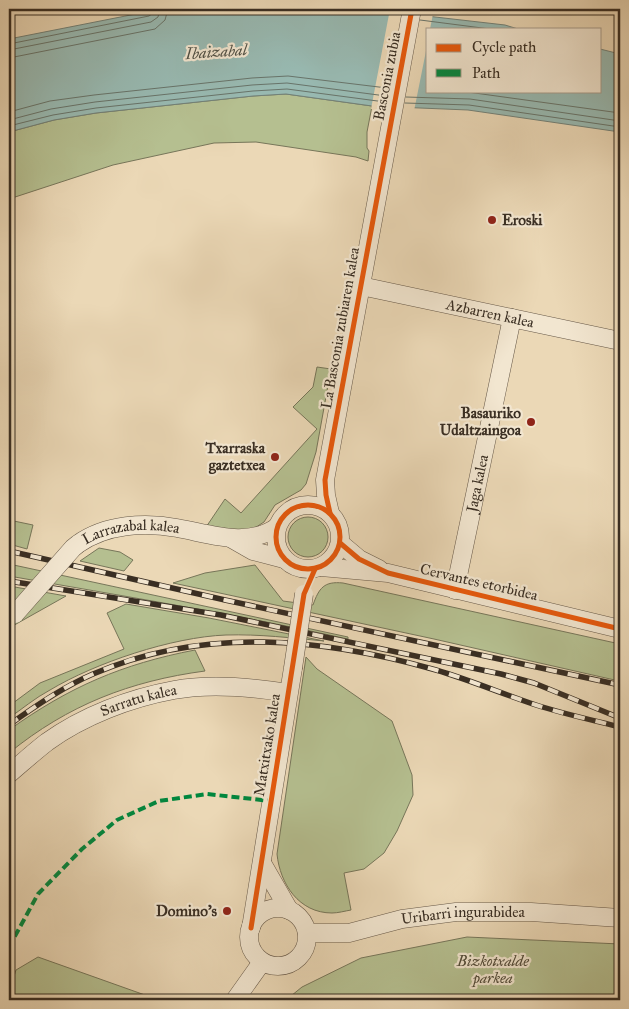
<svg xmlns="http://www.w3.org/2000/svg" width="629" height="1009" font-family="'IM FELL Great Primer',serif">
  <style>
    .green { fill: #b5bf90; stroke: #77765a }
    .water { fill: #98b9b1; stroke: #728178 }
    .pier { fill: #ebd8b6 }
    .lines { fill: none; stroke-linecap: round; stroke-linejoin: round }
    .shore { stroke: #68746a; stroke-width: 1 }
    .minor-casing { stroke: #665848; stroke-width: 19 }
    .minor { stroke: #f2e6d0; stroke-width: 18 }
    .rail-casing { stroke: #392e23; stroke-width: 5.5 }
    .rail { stroke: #f2e6d0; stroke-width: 4; stroke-dasharray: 11; stroke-linecap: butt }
    .minor-bridge-casing { stroke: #665848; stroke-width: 19; stroke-linecap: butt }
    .minor-bridge { stroke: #f2e6d0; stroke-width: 18 }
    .quiet { stroke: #00873e; stroke-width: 4; stroke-dasharray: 8 4; stroke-linecap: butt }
    .cycleway-casing { stroke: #f2e6d0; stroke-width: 8 }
    .cycleway { stroke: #e8590c; stroke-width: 5 }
    .poi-dot { fill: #8f2418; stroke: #f2e6d0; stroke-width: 2 }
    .labels { text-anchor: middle; stroke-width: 4.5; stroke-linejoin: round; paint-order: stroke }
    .street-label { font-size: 15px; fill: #392e23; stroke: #f2e6d0 }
    .poi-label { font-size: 15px; font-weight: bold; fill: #392e23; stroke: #f2e6d0; text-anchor: end }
    .park-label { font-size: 15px; font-style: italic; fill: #524b39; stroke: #f2e6d0 }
    .water-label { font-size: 16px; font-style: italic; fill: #515146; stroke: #f2e6d0 }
  </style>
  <rect width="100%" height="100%" fill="#ebd8b6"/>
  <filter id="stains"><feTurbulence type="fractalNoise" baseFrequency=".004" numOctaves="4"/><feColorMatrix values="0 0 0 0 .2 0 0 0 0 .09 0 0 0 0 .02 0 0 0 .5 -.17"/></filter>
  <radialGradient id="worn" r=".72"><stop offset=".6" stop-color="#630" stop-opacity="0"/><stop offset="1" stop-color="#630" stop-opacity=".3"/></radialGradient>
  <!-- green -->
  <g class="green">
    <path d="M286,94L372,106L367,132V148L369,151L368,161L356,157L256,142L214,143L113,165L9,199V132L54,120L96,113L253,96Z"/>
    <path d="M317,367L331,369L316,452L306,484L301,490L275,505L264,522L253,529L198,539L225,499L241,513L317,429L293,407L313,387Z"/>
    <circle cx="308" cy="537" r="20"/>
    <path d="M9,520L33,525L27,549L9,544Z"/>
    <path d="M99,548L120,552L133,560L124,571L80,561Z"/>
    <path d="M9,564L348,637V639C235,614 122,596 9,576Z"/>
    <path d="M255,565L283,601L313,605C319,588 324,581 343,583L620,644L619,681L434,639L173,583L205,573Z"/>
    <path d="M9,586L66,596L9,628Z"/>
    <path d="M126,604L209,618L324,641C292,638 259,634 226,635C172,637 95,663 50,690C35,698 22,709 9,718V706L40,683L124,649L107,613Z"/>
    <path d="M195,650L205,671C130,681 68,705 9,753V730C69,687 122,664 195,650Z"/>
    <path d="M306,657L317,669L392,721L412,775L413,795L397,831L384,853L364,869L344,873L351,910C345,911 338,913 332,913C299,913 280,884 277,854Z"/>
    <path d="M467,937L620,944V1000H286L302,987L361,958Z"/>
    <path d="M38,957L159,1000H9V992L16,970Z"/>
  </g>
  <!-- water -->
  <path class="water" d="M161,9H365L505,25L518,29H428V91H600V49L620,54V132L468,110L372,106L286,94L253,96L96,113L54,120L9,132V39Z"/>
  <!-- pier -->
  <path class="pier" d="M390,9L433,14L430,29H428V41L414,111L371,109Z"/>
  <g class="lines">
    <!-- shore -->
    <g class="shore">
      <path d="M420,20L490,29"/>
      <path d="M9,44L149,16L153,13L154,9"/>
      <path d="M9,50L151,22L158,17L160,9"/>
      <path d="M9,58L155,29L165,20L168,9"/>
      <path d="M460,91L620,113"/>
      <path d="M406,97L470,99L620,121"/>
      <path d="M405,103L469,105L620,127"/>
      <path d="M9,112L50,101L94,95L252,78L288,76L387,88"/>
      <path d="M9,120L51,109L95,102L252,85L287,83L386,96"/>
      <path d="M9,126L53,115L96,108L253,91L287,89L385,102"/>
    </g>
    <defs>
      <g id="minor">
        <path id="s1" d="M361,286L620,341"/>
        <circle cx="308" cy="537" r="32"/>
        <path d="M330,513L326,495L325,480L412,9"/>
        <path d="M232,539L253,551L284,559"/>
        <path d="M340,543L359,559L379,569"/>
        <path id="s2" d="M78,544C106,524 145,522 177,528C211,534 247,548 277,527"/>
        <path d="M321,567L388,573L620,629"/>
        <path id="s3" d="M455,590L512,318"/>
        <path id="s4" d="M9,774C22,763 34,752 47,742C83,716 130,698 174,690C211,683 251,687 288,693"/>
        <path d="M262,863L289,910"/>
        <circle cx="278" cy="937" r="29"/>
        <path d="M251,928L293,668"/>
        <path id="s5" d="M307,933H349L402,919L456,912H531L620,918"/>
        <path d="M235,1000L262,962"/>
      </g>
    </defs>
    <!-- minor casing -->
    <use href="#minor" class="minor-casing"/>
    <!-- minor -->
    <use href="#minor" class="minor"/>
    <defs>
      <g id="rail">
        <path d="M9,551L225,600L620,685"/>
        <path d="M9,581L221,615L501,674L534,683L620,718"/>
        <path d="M9,725C35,706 63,687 93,674C204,626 323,638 436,670C470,680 503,694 536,705C564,714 592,720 620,727"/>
      </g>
    </defs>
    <!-- rail casing -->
    <use href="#rail" class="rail-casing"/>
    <!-- rail -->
    <use href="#rail" class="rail"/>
    <defs>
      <g id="minor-bridge">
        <path d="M15,614L73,548L78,544"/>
        <path d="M293,668L304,594"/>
      </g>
    </defs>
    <!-- minor-bridge casing -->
    <use href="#minor-bridge" class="minor-bridge-casing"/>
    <!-- minor-bridge -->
    <use href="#minor-bridge" class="minor-bridge"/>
    <!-- quiet -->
    <path class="quiet" d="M9,947L38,894L82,849L117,820L159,801L207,794L271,801"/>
    <defs>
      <g id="cycleway">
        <circle cx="308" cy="537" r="32"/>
        <path d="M330,513L326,495L325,480L412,9"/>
        <path d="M340,543L359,559L388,573L620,629"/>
        <path d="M251,928L304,594L315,569"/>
      </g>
    </defs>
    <!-- cycleway casing -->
    <use href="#cycleway" class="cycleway-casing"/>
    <!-- cycleway -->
    <use href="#cycleway" class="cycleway"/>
  </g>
  <!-- markers -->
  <g class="poi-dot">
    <circle cx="492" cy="220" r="5"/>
    <circle cx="531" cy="422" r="5"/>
    <circle cx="275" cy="457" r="5"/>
    <circle cx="227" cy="911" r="5"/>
  </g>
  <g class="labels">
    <!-- street labels -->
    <g class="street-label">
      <text transform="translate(387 76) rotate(-79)" y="5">Basconia zubia</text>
      <text dy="5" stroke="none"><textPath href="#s1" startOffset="132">Azbarren kalea</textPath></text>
      <text transform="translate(340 328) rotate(-80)" y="5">La Basconia zubiaren kalea</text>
      <text dy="5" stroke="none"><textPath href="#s3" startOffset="109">Jaga kalea</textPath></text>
      <text dy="5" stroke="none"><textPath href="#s2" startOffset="56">Larrazabal kalea</textPath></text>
      <text transform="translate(479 582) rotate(13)" y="5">Cervantes etorbidea</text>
      <text dy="5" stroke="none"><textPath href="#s4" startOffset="151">Sarratu kalea</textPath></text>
      <text transform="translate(267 745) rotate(-81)" y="5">Matxitxako kalea</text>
      <text dy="5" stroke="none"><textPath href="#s5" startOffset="158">Uribarri ingurabidea</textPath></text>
    </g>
    <!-- poi labels -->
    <g class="poi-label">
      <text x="502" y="225" text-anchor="start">Eroski</text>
      <text x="521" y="418">Basauriko<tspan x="521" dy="17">Udaltzaingoa</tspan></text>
      <text x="265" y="453">Txarraska<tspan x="265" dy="17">gaztetxea</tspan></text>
      <text x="217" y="916">Domino's</text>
    </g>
    <!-- park labels -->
    <g class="park-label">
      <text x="493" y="966">Bizkotxalde<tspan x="493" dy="17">parkea</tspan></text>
    </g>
    <!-- water labels -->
    <g class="water-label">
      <text transform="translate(216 51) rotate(-4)" y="6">Ibaizabal</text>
    </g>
  </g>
  <!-- margin -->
  <rect width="629" height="1009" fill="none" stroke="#ebd8b6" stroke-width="30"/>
  <rect x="10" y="10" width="609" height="989" fill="none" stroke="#392e23" stroke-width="2.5"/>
  <rect x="15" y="15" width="599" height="979" fill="none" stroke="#392e23"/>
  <!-- legend -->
  <rect x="426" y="28" width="175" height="65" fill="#f2e6d0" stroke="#a89c8b"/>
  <rect x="436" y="44" width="25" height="8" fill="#e8590c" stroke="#a89c8b"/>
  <text x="472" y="52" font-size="15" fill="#392e23">Cycle path</text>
  <rect x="436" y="69" width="25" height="8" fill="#00873e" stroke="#a89c8b"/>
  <text x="472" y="78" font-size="15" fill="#392e23">Path</text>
  <rect width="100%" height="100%" filter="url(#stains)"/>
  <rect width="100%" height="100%" fill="url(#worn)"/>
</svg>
